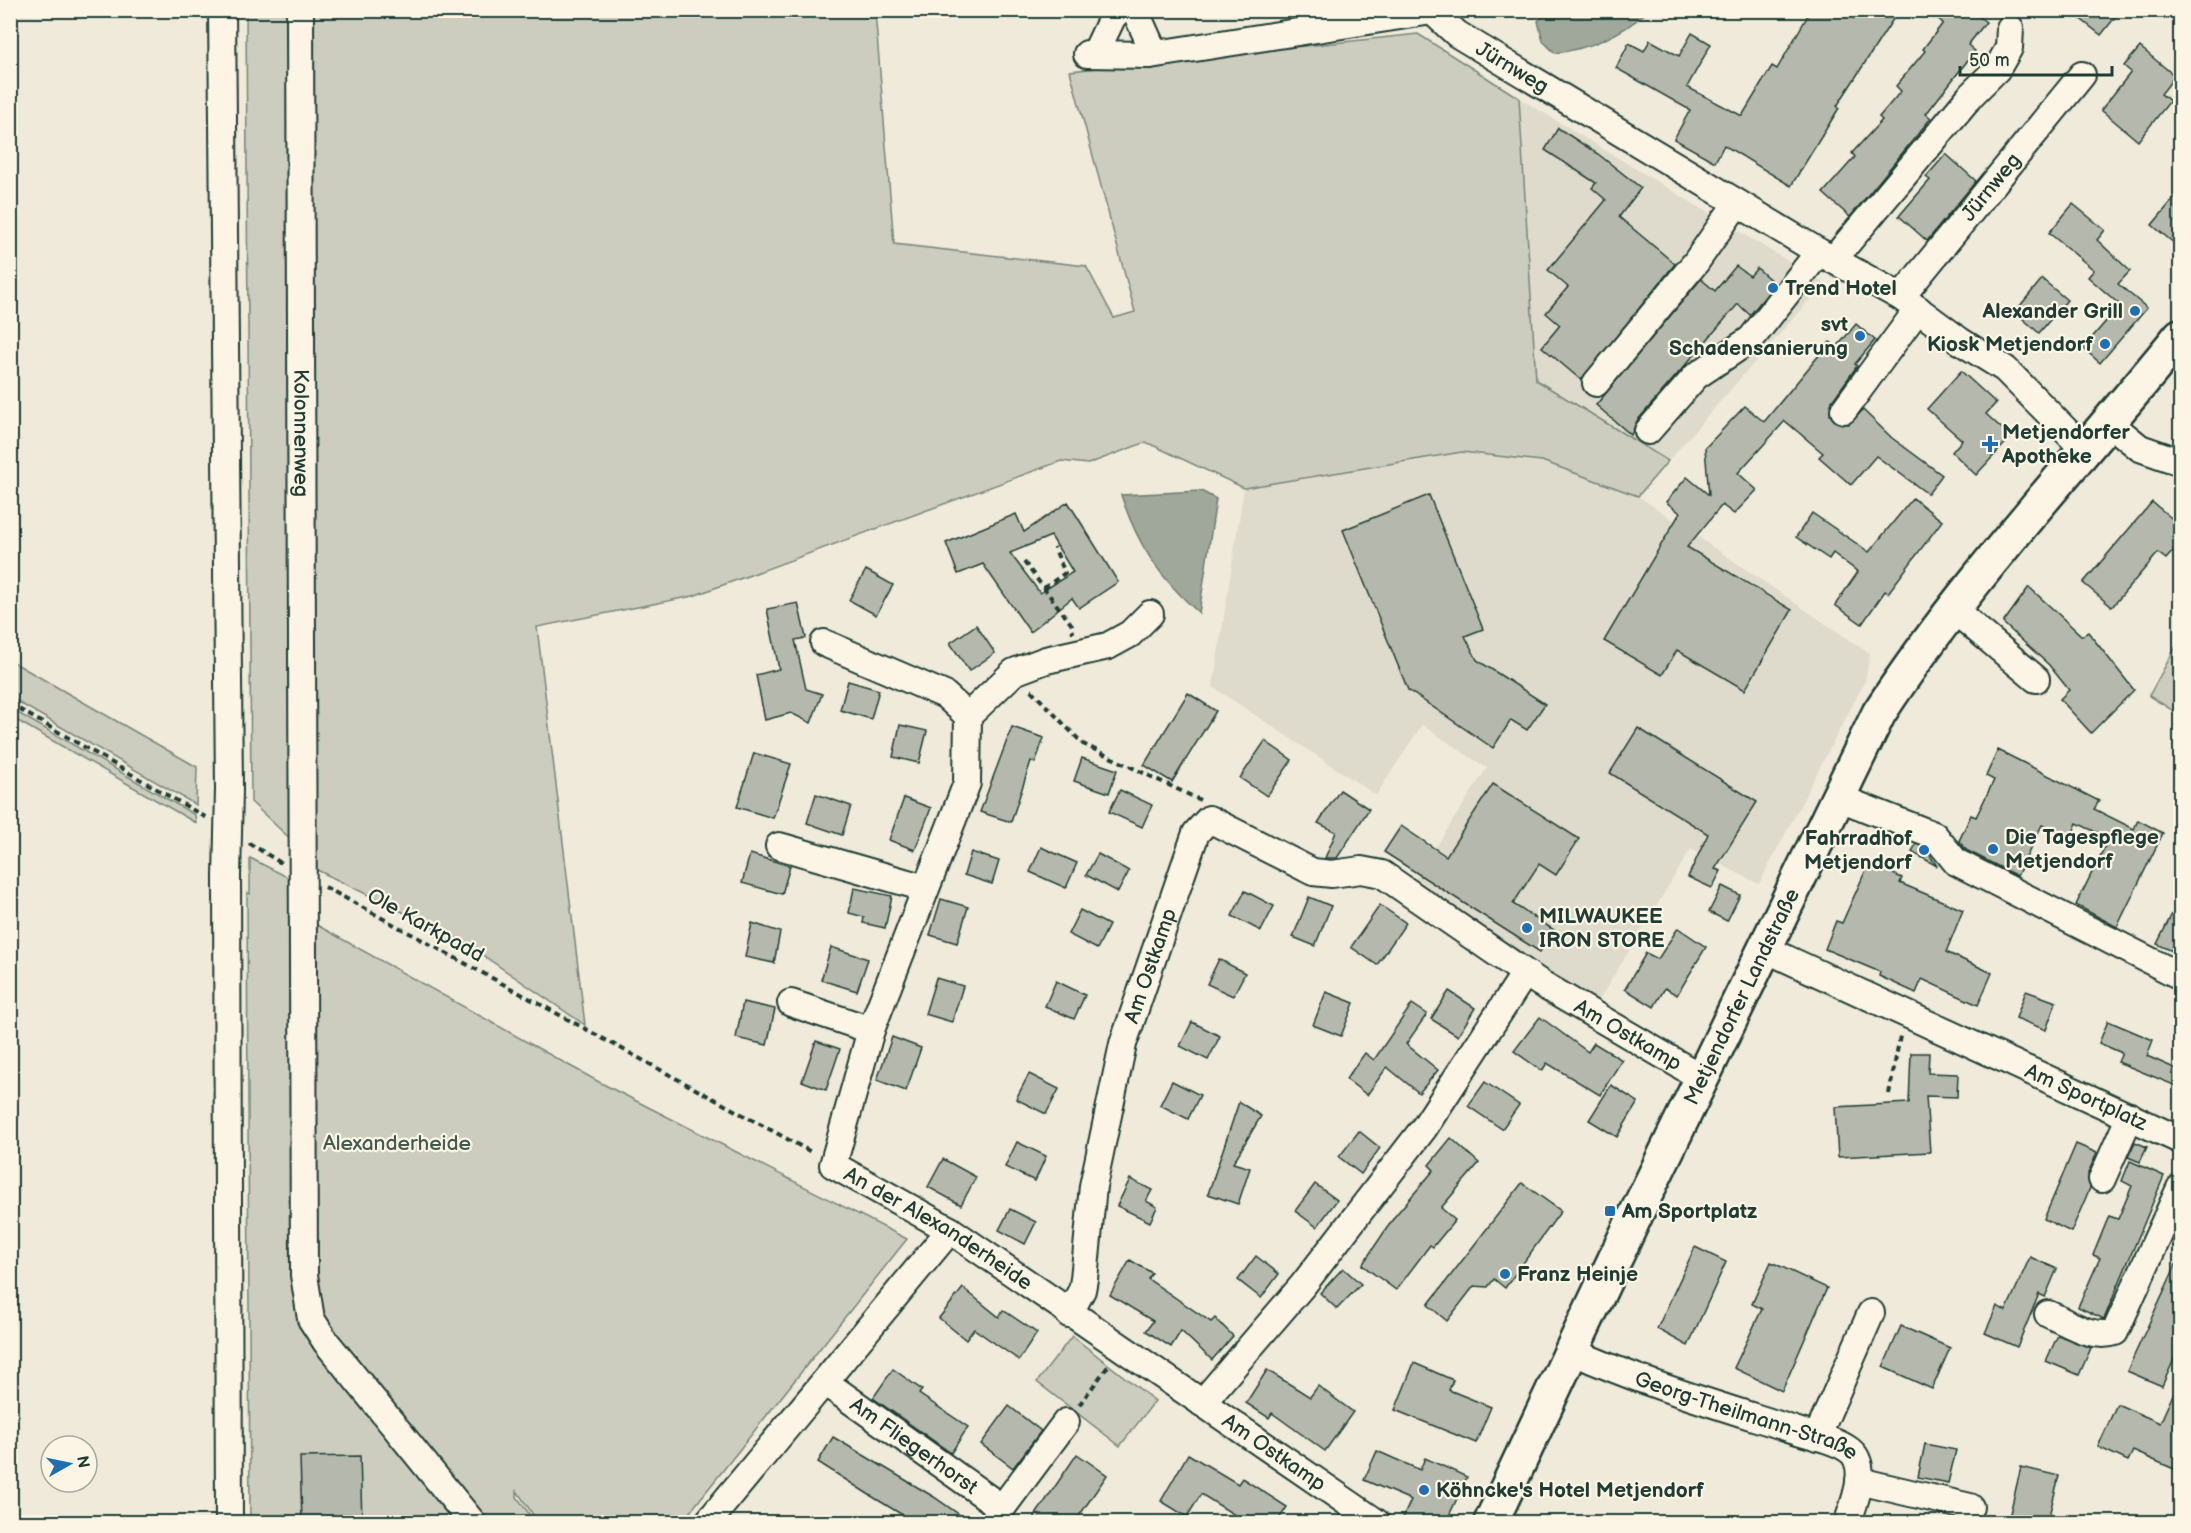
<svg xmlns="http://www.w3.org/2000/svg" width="2191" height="1533" font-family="'Balsamiq Sans',sans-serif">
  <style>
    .built { fill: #dedbcc }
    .green { fill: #cccdbf; stroke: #76857a; stroke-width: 1.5 }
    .water { fill: #9fa89a; stroke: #6c7d71; stroke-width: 1.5 }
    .building { fill: #b5b9ad; stroke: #1f3d34; stroke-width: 1.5; fill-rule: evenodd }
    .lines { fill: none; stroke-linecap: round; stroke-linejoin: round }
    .minor-casing { stroke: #1f3d34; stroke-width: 30 }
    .major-casing { stroke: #1f3d34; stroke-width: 38 }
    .path { stroke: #1f3d34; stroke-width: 4; stroke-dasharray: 6 4.5; stroke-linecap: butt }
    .minor { stroke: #fcf5e5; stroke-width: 26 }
    .major { stroke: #fcf5e5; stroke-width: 33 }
    .poi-dot { fill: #1f6fb2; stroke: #fcf5e5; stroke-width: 2 }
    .labels { text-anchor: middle; stroke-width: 4.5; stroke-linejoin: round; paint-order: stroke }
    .street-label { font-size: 21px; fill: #1f3d34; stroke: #fcf5e5 }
    .poi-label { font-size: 21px; font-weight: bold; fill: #1f3d34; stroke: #fcf5e5; text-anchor: start }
    .park-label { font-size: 21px; fill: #425a50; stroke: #fcf5e5 }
  </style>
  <rect width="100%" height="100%" fill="#efeada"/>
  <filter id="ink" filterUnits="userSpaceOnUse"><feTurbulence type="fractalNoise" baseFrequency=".0167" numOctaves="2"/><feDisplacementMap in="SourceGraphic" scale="12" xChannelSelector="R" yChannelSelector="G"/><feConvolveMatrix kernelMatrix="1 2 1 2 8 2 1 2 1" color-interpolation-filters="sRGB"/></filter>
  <g filter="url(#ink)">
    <!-- built -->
    <g class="built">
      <path d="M1519,98L1824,283L1668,461L1536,380Z"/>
      <path d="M1462,452L1542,461L1638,496L1870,654L1865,681L1759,884L1691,849L1597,1003L1412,884L1487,768L1422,725L1376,795L1213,687L1244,488Z"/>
    </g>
    <!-- green -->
    <g class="green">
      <path d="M246,11H293L298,846L251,802Z"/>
      <path d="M310,11H875L894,244L1086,266L1114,318L1135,312L1070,71L1418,34L1519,98L1536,380L1668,461L1638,496L1542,461L1462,452L1244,488L1146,442L1088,464L1061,461L693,596L537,627L585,1025L462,941L313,868Z"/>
      <path d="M2180,639V715L2149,696Z"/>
      <path d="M11,661L197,767L196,805L11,698Z"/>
      <path d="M11,709L195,815L196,823L11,717Z"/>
      <path d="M250,858L297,882L313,923L599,1082L907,1239L682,1522H538L517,1491V1497L535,1522H250L247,893L250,894Z"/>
      <path d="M1072,1336L1155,1401L1120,1446L1037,1382Z"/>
    </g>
    <!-- water -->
    <g class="water">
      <path d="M1550,10H1648V11C1622,34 1590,49 1555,53L1543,41L1538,21Z"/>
      <path d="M1201,491L1216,499L1199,613C1159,577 1138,546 1121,495Z"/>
    </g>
    <!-- building -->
    <g class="building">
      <path d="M1811,10H1899L1837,106L1839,108L1791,186L1724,145L1715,162L1674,139L1690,110L1616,68L1629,43L1644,51L1650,40L1679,56L1692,33L1711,44L1687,87L1742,116L1772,66L1777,69Z"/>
      <path d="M1928,10H1971L1986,22L1968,45L1975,51L1926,114L1931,118L1850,217L1823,193L1855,157L1852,153L1882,120L1879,117L1901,91L1896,86L1925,51L1923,49L1943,23Z"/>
      <path d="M2069,10H2121L2101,35Z"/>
      <path d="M2140,47L2175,76L2161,94L2170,101L2138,141L2101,110L2131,72L2124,66Z"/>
      <path d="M1558,128L1598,154L1641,188L1619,217L1675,264L1581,380L1542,347L1560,325L1546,313L1568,287L1548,270L1606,200L1592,188L1596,183L1545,150Z"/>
      <path d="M1946,154L1976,181L1927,241L1899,216L1930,180L1926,177Z"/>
      <path d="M2181,190V249L2152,225Z"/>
      <path d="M2073,204L2105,230L2097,240L2130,271L2118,284L2147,308L2100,363L2083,348L2120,305L2088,277L2094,270L2049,233Z"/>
      <path d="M1736,266L1750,276L1757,268L1775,284L1750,315L1738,304L1637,421L1631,435L1596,405L1701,279L1715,291Z"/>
      <path d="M2042,279L2067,300L2039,333L2015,312Z"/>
      <path d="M1856,324L1875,340L1855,364L1857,366L1832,401L1830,415L1836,422L1849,424L1863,410L1892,438L1942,475L1928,494L1876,456L1851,485L1819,457L1823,453L1785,421L1738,473L1757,490L1734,514L1722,505L1687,547L1792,610L1745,690L1677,650L1662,675L1604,641L1680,513L1666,502L1687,477L1709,495L1705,448L1745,406L1764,422L1830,342L1837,347Z"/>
      <path d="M1961,371L1996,403L1986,414L2011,437L1976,475L1952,452L1962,440L1927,409Z"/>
      <path d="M1429,495L1483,629L1465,636L1477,660L1545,704L1527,730L1511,720L1493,748L1408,690L1343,530Z"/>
      <path d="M1913,498L1942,521L1888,593L1885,591L1862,624L1835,605L1858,572L1833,553L1829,559L1796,537L1812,513L1869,552Z"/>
      <path d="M1068,502L1118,582L1079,608L1072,598L1030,632L983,564L958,574L946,543L1016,514L1024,532ZM1051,536L1073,572L1040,593L1010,553Z"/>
      <path d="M2152,502L2181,526V542L2166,559L2158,553L2112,607L2083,583Z"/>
      <path d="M866,570L893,585L876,615L849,600Z"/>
      <path d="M2029,587L2082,636L2088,632L2134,690L2091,733L2060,699L2069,690L2049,665L2003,623Z"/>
      <path d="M798,603L806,638L795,640L806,689L822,694L811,723L791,713L765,720L756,675L779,669L767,609Z"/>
      <path d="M976,625L995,653L969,671L950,643Z"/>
      <path d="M848,681L879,690L871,719L840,710Z"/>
      <path d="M1188,693L1216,711L1172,782L1144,765Z"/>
      <path d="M900,725L927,731L919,763L893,757Z"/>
      <path d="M1012,727L1044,738L1035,763L1031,761L1011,822L980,812Z"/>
      <path d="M1638,728L1757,802L1715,869L1721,871L1712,888L1688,877L1708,834L1610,773Z"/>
      <path d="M1265,741L1292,760L1267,796L1240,778Z"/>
      <path d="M1998,750L2099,801L2094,809L2134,829L2138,820L2163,833L2117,927L2076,905L2109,838L2077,823L2070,839L2042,825L2017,876L1966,850L1959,841L1971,815L1976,817L1994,780L1986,776Z"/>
      <path d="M754,753L791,764L773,818L737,807Z"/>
      <path d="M1082,758L1117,770L1109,793L1074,781Z"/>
      <path d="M1493,784L1579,839L1556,875L1539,864L1513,904L1554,930L1540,952L1384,852L1401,826L1446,856Z"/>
      <path d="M1120,790L1152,805L1142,827L1109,812Z"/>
      <path d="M1340,790L1369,809L1337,858H1325L1336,832L1318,823Z"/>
      <path d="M816,794L851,806L842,835L807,823Z"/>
      <path d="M904,798L931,808L915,850L889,840Z"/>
      <path d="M1916,844L1925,848L1937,866L1912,852Z"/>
      <path d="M1041,847L1077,863L1066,888L1030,872Z"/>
      <path d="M971,852L999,861L992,884L964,875Z"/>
      <path d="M750,854L790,866L782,894L742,883Z"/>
      <path d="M1098,854L1129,871L1118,892L1086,875Z"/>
      <path d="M1869,863L1902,878L1900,883L1963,910L1946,952L1992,973L1978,1005L1922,979L1916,993L1879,976L1880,972L1825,949L1836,921L1842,923Z"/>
      <path d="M1722,886L1740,895L1727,921L1709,912Z"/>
      <path d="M854,888L892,896L885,928L863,923L864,917L849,913Z"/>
      <path d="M1245,891L1274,906L1261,931L1232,916Z"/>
      <path d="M2181,896V955L2157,944Z"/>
      <path d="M1309,897L1331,906L1315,946L1293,937Z"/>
      <path d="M941,899L968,907L957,943L930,935Z"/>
      <path d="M1380,905L1406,923L1377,965L1351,947Z"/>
      <path d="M1080,910L1109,925L1097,949L1068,934Z"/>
      <path d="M752,923L780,932L774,963L745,957Z"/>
      <path d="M1678,928L1706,947L1677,995L1665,988L1654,1007L1625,989L1646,953L1658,959Z"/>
      <path d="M831,947L868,959L857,991L821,980Z"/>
      <path d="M1219,959L1245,973L1233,996L1207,984Z"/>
      <path d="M936,978L963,986L952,1022L925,1014Z"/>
      <path d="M1056,981L1085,995L1074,1019L1045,1006Z"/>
      <path d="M1449,991L1475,1008L1458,1036L1431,1019Z"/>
      <path d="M2026,991L2056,1002L2046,1030L2016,1018Z"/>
      <path d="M1326,992L1354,1003L1341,1036L1313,1025Z"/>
      <path d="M743,1002L775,1009L767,1045L736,1038Z"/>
      <path d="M1412,1004L1427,1014L1406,1044L1438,1070L1419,1093L1387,1067L1367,1095L1346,1079L1365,1053L1374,1060Z"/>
      <path d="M1540,1017L1588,1052L1594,1043L1622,1060L1600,1095L1547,1063L1542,1071L1514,1051Z"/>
      <path d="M2108,1021L2153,1040L2147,1056L2181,1071V1088L2118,1062L2122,1053L2099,1043Z"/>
      <path d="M1192,1022L1220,1036L1208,1060L1180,1046Z"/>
      <path d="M892,1037L921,1048L906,1091L877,1080Z"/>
      <path d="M816,1041L840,1049L826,1090L802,1081Z"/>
      <path d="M1911,1053H1929L1928,1073L1958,1074L1957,1097L1926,1096L1930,1152L1838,1157L1835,1107L1909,1103Z"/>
      <path d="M1029,1074L1059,1089L1046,1114L1016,1099Z"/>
      <path d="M1172,1081L1200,1095L1188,1119L1160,1105Z"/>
      <path d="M1485,1082L1519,1105L1502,1129L1468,1106Z"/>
      <path d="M1611,1085L1638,1102L1617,1137L1589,1120Z"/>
      <path d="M1239,1102L1261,1116L1233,1163L1250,1168L1238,1204L1208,1194Z"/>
      <path d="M1359,1131L1380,1148L1361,1174L1339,1157Z"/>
      <path d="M1451,1138L1479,1163L1441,1208L1455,1220L1433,1247L1430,1245L1396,1290L1362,1265L1395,1216L1434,1170L1429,1165Z"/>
      <path d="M1017,1142L1046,1156L1035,1181L1005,1167Z"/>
      <path d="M2135,1142L2147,1147L2140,1162L2128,1157Z"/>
      <path d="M2076,1144L2097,1153L2088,1173L2090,1188L2071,1232L2044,1219Z"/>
      <path d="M943,1159L976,1177L961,1205L928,1187Z"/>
      <path d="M2130,1161L2164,1176L2104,1319L2078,1307L2100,1258L2093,1255L2109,1216L2118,1219L2132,1186L2122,1181Z"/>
      <path d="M1130,1179L1152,1190L1146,1201L1157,1207L1150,1222L1117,1206Z"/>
      <path d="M1522,1183L1561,1211L1505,1288L1494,1279L1488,1287L1474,1286L1447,1321L1428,1305Z"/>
      <path d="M1315,1184L1337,1200L1317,1227L1295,1211Z"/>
      <path d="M1010,1209L1036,1222L1025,1244L999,1230Z"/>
      <path d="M1695,1247L1726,1262L1688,1346L1657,1329Z"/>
      <path d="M2181,1254V1344L2162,1386L2127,1371Z"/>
      <path d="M1256,1256L1279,1274L1261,1298L1238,1280Z"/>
      <path d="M2030,1257L2057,1269L2045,1297L2039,1294L2017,1347L1985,1333L1997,1306L2006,1311Z"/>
      <path d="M1130,1260L1152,1273L1148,1279L1211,1322L1215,1318L1233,1336L1212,1360L1181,1331L1171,1347L1146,1331L1153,1321L1110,1295Z"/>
      <path d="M1771,1262L1827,1288L1782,1391L1734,1368L1762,1309L1752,1304Z"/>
      <path d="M1343,1268L1361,1284L1337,1309L1320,1293Z"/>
      <path d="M963,1288L999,1317L1003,1310L1037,1333L1019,1360L974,1329L966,1340L939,1318Z"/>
      <path d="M1901,1326L1950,1348L1932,1389L1883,1367Z"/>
      <path d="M2058,1335L2091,1348L2079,1375L2046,1361Z"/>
      <path d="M1414,1363L1453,1380L1449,1390L1491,1407L1476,1443L1395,1410Z"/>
      <path d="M893,1369L922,1390L919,1394L968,1427L951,1453L873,1398Z"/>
      <path d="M1267,1370L1310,1397L1318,1386L1353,1412L1325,1451L1272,1413L1269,1418L1246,1403Z"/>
      <path d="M2181,1377V1472L2133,1451L2128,1461L2098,1447L2117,1404L2160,1423Z"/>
      <path d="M1009,1406L1041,1431L1013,1468L981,1444Z"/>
      <path d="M833,1437L934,1497L970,1522H914L868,1494L818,1462Z"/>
      <path d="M1925,1444L1956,1450L1948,1483L1918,1477Z"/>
      <path d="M1377,1451L1420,1470L1425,1458L1467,1477L1446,1522H1401L1411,1500L1364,1480Z"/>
      <path d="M1077,1454L1107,1475L1075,1522H1031Z"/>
      <path d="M1188,1454L1238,1484L1242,1478L1287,1507L1277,1522H1246L1201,1494L1187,1517L1161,1501Z"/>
      <path d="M360,1456L362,1522H302L300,1457Z"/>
      <path d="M2021,1467L2059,1476L2048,1520L2037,1518V1522H2008Z"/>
    </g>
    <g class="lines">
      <defs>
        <g id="minor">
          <path d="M222,10L229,790L227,877L229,1522"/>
          <path id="s1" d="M300,10L304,1275L311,1319L326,1342L472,1522"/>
          <path d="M1135,10L1152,48L1150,55"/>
          <path id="s2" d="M1087,54L1150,55L1432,11L1457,34L1819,252L1901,297L1960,341L2005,369L2084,449"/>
          <path d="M1095,54L1112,18L1119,10"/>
          <path d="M1833,260L1972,94L1997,69L2009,48L2010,28"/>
          <path id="s3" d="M1901,297L2082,75"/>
          <path d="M1596,383L1696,262L1737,203"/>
          <path d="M1844,410L1918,309"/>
          <path d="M2108,422L2140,448L2180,462"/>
          <path d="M1648,431L1696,376L1751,339L1819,252"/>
          <path d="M1953,609L2036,679"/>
          <path id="s4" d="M1150,614L1130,634L1108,646L1046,660L1014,672L968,716L967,783L871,1030L833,1165L950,1230L1376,1522"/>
          <path d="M824,643L945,695L968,716"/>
          <path d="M1837,797L1934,835L1956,862L2180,976"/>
          <path d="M779,846L925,888"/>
          <path id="s5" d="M1763,948L2180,1140"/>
          <path d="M791,1003L871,1030"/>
          <path d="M2102,1179L2130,1116"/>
          <path id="s6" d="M1069,1314L1082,1290L1084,1279L1093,1186L1123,1044L1196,833L1209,819L1313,872L1332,874L1361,870L1382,874L1540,983L1702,1078"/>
          <path d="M2048,1314C2069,1323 2093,1340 2115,1332L2180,1188"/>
          <path id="s7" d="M1572,1351C1646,1385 1724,1407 1801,1432C1817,1437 1851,1443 1857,1460C1865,1478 1853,1505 1848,1522"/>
          <path id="s8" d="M826,1383L1002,1508L992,1522"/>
          <path d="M1202,1403L1303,1285L1424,1128L1525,973"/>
          <path d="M1817,1437L1871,1313"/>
          <path d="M1859,1481L1970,1507"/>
          <path d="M1002,1508L1066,1422"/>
          <path d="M708,1522L950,1230"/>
        </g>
        <g id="major">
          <path id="s9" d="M1491,1522L1638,1210L1879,713C1967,578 2079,461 2180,336"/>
        </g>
      </defs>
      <!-- minor casing -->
      <use href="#minor" class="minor-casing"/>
      <!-- major casing -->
      <use href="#major" class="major-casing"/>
      <!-- path -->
      <g class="path">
        <path d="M1024,562L1072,625L1073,633"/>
        <path d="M1044,588L1065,573L1054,547"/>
        <path d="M1031,690L1083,744L1200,800"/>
        <path d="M10,704L207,818"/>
        <path d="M249,843L281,863"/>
        <path d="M325,887L813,1153"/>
        <path d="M1889,1094L1900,1036"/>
        <path d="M1079,1405L1109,1365"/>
      </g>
      <!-- minor -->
      <use href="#minor" class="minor"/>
      <!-- major -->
      <use href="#major" class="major"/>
    </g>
  </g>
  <!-- markers -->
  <g class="poi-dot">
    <circle cx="1773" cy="288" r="6"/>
    <circle cx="2135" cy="311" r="6"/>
    <circle cx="1860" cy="336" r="6"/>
    <circle cx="2105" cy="344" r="6"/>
    <path d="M1987 435h6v6h6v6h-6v6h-6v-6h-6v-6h6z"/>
    <circle cx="1993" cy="849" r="6"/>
    <circle cx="1924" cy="850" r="6"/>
    <circle cx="1527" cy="928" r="6"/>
    <rect x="1604" y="1205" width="12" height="12" rx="3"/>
    <circle cx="1505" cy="1274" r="6"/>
    <circle cx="1424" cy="1490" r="6"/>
  </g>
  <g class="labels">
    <!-- street labels -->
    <g class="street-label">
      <text dy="7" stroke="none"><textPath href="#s2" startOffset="447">Jürnweg</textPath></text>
      <text dy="7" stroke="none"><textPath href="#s3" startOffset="142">Jürnweg</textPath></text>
      <text dy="7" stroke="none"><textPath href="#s1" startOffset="423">Kolonnenweg</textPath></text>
      <text transform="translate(426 925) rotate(29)" y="7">Ole Karkpadd</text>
      <text dy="7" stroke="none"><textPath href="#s6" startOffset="360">Am Ostkamp</textPath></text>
      <text dy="7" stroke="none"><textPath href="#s9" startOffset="582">Metjendorfer Landstraße</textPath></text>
      <text dy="7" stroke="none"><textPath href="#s6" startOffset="1000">Am Ostkamp</textPath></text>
      <text dy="7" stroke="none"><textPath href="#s5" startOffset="356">Am Sportplatz</textPath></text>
      <text dy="7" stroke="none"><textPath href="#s4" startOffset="810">An der Alexanderheide</textPath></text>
      <text dy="7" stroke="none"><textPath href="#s7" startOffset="186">Georg-Theilmann-Straße</textPath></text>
      <text dy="7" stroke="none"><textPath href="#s8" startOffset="108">Am Fliegerhorst</textPath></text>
      <text dy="7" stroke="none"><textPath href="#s4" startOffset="1214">Am Ostkamp</textPath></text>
    </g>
    <!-- poi labels -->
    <g class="poi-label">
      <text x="1785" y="295">Trend Hotel</text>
      <text x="2123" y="318" text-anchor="end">Alexander Grill</text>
      <text x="1848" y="331" text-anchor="end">svt<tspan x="1848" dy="24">Schadensanierung</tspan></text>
      <text x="2093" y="351" text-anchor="end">Kiosk Metjendorf</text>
      <text x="2002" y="439">Metjendorfer<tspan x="2002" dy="24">Apotheke</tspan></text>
      <text x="2005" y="844">Die Tagespflege<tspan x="2005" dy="24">Metjendorf</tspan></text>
      <text x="1912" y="845" text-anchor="end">Fahrradhof<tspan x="1912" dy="24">Metjendorf</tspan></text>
      <text x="1539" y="923">MILWAUKEE<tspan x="1539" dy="24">IRON STORE</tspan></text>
      <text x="1622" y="1218">Am Sportplatz</text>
      <text x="1517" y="1281">Franz Heinje</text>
      <text x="1436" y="1497">Köhncke's Hotel Metjendorf</text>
    </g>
    <!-- park labels -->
    <g class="park-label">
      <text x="397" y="1150">Alexanderheide</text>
    </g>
  </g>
  <!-- margin -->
  <rect width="2191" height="1533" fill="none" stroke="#fcf5e5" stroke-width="36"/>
  <rect x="18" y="18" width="2155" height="1497" fill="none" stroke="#1f3d34" stroke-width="2" filter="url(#ink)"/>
  <!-- north arrow -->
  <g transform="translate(69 1464) rotate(81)"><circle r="28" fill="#fcf5e5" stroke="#a4ab9e" stroke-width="1.5"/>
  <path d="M0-4.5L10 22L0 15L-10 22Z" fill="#1f6fb2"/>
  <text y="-9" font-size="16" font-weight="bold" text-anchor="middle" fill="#1f3d34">N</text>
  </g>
  <!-- scale -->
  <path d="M1960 66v9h152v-9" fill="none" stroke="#1f3d34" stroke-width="3"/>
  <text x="1969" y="66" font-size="18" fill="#1f3d34" stroke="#fcf5e5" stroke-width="4.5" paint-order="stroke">50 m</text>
</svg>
